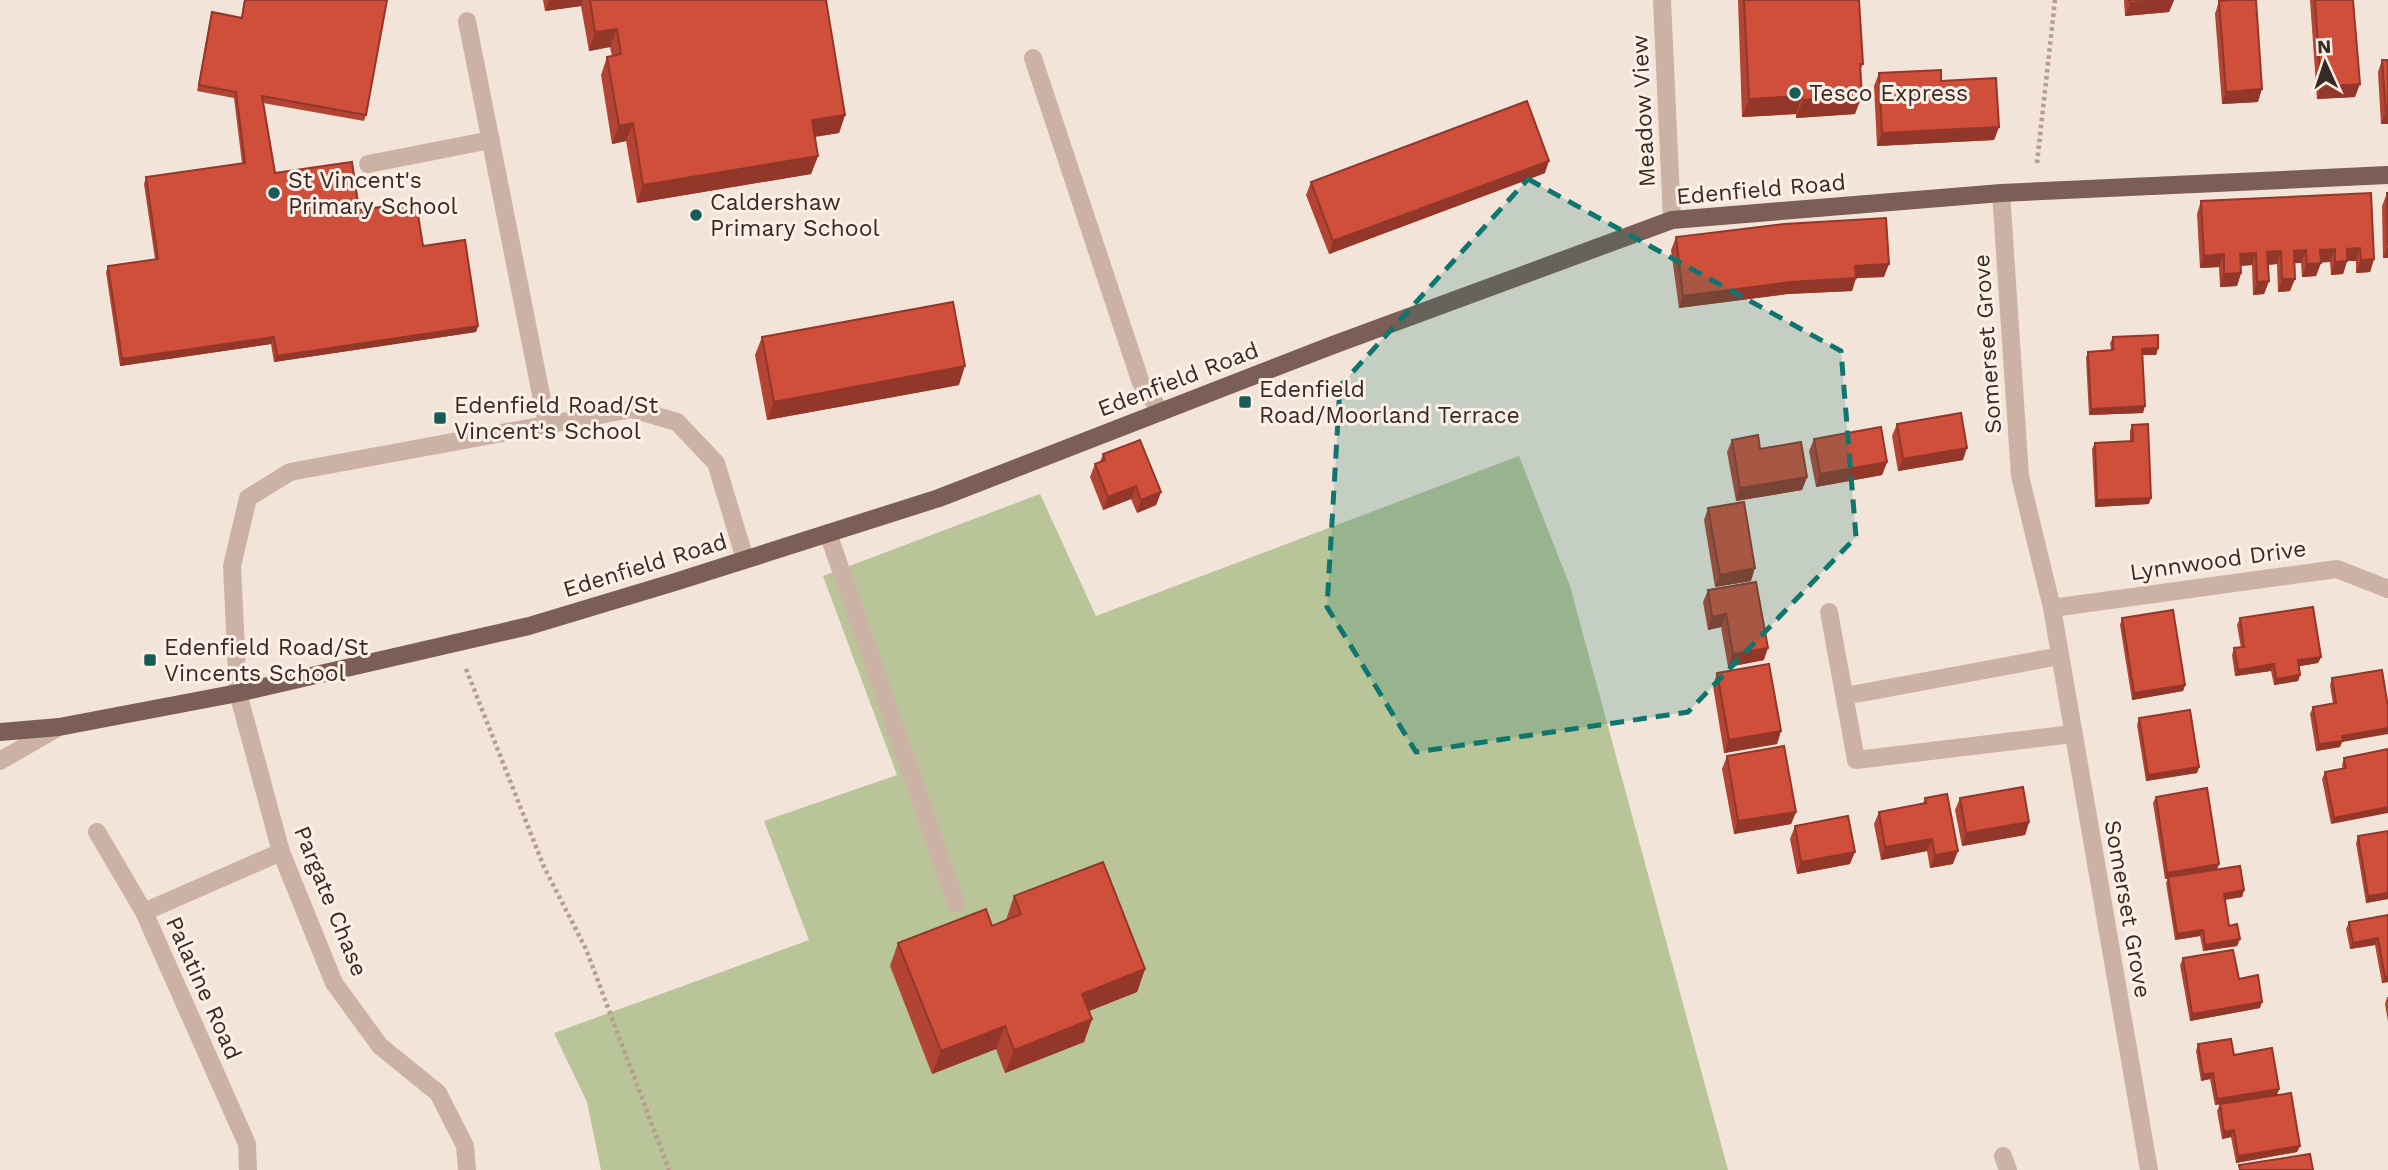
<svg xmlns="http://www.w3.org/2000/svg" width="2388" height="1170" font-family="'Work Sans',sans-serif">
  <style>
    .green { fill: #b9c498 }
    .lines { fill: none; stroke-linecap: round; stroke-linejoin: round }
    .path { stroke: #b89c8e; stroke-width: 4.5; stroke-dasharray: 3.5 3.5; stroke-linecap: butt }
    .minor { stroke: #ccb2a4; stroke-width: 18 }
    .major { stroke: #7b5e56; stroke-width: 18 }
    .wall { fill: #b34433 }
    .shaded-wall { fill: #923729 }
    .building { fill: #d04f3b; stroke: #923729; stroke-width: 2 }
    .marked { fill: #0f766e; fill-opacity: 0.2; stroke: #0f766e; stroke-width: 5; stroke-dasharray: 14 9; stroke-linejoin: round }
    .poi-dot { fill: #185c5a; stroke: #fbefe6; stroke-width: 2.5 }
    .labels { text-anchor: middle; stroke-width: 6; stroke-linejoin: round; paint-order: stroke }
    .poi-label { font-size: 23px; fill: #372a26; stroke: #fbefe6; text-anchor: start }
    .street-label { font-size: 23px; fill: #372a26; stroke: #fbefe6 }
  </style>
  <rect width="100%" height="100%" fill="#f3e4d9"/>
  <!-- green -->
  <path class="green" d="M1519,456L1570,586L1728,1170H601L587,1102L554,1033L809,940L764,821L897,775L823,576L1040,494L1096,616Z"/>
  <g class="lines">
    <!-- path -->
    <g class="path">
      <path d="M2037,163L2055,0"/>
      <path d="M466,669L544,867L586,949L669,1170"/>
    </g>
    <!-- minor -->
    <g class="minor">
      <path d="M1662,0L1672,220"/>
      <path d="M467,21L547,425"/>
      <path d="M1033,58L1141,383L1161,412"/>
      <path d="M368,164L491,140"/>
      <path d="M2001,193L2020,476L2052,608L2149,1170"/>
      <path d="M828,533L956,903"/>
      <path d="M2052,608L2337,569L2388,589"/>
      <path d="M1829,612L1856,760L2073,734"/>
      <path d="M1845,696L2060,656"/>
      <path d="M0,761L59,727"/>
      <path d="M97,832L144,912L247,1144L248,1170"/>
      <path d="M144,912L281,852"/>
      <path d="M2003,1156L2008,1170"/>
      <path d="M467,1170L465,1146L438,1093L380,1046L334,983L281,852L238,693L232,566L248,498L290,472L632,409L677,422L716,463L745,559"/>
    </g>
    <!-- major -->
    <path class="major" d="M0,732L59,727L238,693L529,626L675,582L939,498L1333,345L1672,220L2001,193L2388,175"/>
  </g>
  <!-- wall -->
  <g class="wall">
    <path d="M244,0H387L366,115L364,121L263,103L275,173L359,210L423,246L478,326L476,332L274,362L271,344L120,366L106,272L108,266L155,259L144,184L146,177L242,163L234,98L197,91L210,19L212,12L241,18Z"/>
    <path d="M543,0H826L845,115L839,133L815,137L818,156L811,174L637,203L626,141L612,144L601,75L607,57L612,56L610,47L589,51L581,6L545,11Z"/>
    <path d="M1738,0H1859L1863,64L1860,70L1855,114L1796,118V114L1742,117Z"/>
    <path d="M2124,0H2174L2169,12L2125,16Z"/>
    <path d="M2310,0H2353L2355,97L2317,99Z"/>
    <path d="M2219,1L2258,102L2222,104L2215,14Z"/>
    <path d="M2382,60L2388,124H2381L2378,72Z"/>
    <path d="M1879,73L1941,81L1999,127L1994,140L1877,146L1874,86Z"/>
    <path d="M1545,173L1329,254L1306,195L1311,182Z"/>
    <path d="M2371,193L2374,259L2370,272L2356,273V261H2347L2343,274L2331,275L2330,262H2321L2316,276L2302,277L2301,263H2294L2290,291L2278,292L2277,264L2268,265L2269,281L2264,294L2253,295L2252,265L2241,266V273L2237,286L2220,287L2219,267L2200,268L2197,214L2201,201Z"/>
    <path d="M2387,193L2388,258H2383L2382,206Z"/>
    <path d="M1676,237L1884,277L1856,278L1852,291L1787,294L1679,308L1671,250Z"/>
    <path d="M762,337L959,385L767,420L755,355Z"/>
    <path d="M2113,337L2158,348L2156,355H2143V413L2089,415L2086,358L2088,352L2111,350L2110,343Z"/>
    <path d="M1897,424L1963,460L1898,471L1892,436Z"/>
    <path d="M2132,425L2149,504L2095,507L2092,449L2095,443L2130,441V431Z"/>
    <path d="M1814,439L1887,462L1882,475L1816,487L1809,451Z"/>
    <path d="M1732,440L1760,449L1807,477L1802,490L1736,501L1727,452Z"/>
    <path d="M1103,454L1161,492L1156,505L1137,513L1131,499L1103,510L1090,477L1095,464L1100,462Z"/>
    <path d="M1708,508L1751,581L1715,587L1704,520Z"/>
    <path d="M1708,590L1764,660L1728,667L1721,627L1708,630L1703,602Z"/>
    <path d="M2122,618L2185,685L2183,691L2132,700L2120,625Z"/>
    <path d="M2240,618L2321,657L2318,663L2299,666L2300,675L2298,681L2274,685L2271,671L2235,676L2232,655L2234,648H2241L2237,625Z"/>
    <path d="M1717,673L1781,731L1777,744L1724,753L1713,686Z"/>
    <path d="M2332,678L2342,742L2340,747L2316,751L2310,714L2313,707L2333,704L2330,685Z"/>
    <path d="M2139,718L2199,767L2197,773L2146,781L2137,725Z"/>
    <path d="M2388,749L2331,824L2322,779L2325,772L2343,769L2342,765L2344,758Z"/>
    <path d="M1727,756L1796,812L1791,824L1734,834L1722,769Z"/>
    <path d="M2156,797L2219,864L2217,869L2244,890L2242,897L2225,900L2229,926L2240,939L2237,946L2203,951L2200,936L2175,940L2166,883L2168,878L2165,879L2153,803Z"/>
    <path d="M1925,798L1953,864L1930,868L1927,851L1881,860L1874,824L1879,812L1923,804Z"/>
    <path d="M1960,798L2029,822L2025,835L1962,846L1955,810Z"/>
    <path d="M1795,826L1850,864L1797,874L1790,839Z"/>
    <path d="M2388,831V899L2366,903L2356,843L2358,836Z"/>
    <path d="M1014,896L1145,969L1137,992L1089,1011L1092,1019L1084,1042L1005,1073L996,1049L932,1074L890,966L898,943L992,926L1006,920Z"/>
    <path d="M2388,915V982L2382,983L2375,945L2350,949L2346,929L2349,922Z"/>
    <path d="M2183,958L2239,979L2260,1008L2190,1021L2180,965Z"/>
    <path d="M2387,997H2388V1022L2385,1004Z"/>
    <path d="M2198,1044L2234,1055L2279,1089L2277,1095L2300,1146L2297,1152L2236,1163L2231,1137L2222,1139L2217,1111L2220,1104L2215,1105L2210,1079L2201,1081L2196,1051Z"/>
  </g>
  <!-- shaded-wall -->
  <g class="shaded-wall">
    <path d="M550,0H583L581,6L545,11Z"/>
    <path d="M2174,0L2169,12L2125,16L2130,3Z"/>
    <path d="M617,29L610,47L589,51L595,32Z"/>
    <path d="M2360,84L2355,97L2317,99L2321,87Z"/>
    <path d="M2262,89L2258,102L2222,104L2226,92Z"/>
    <path d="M1802,96L1796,114L1742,117L1749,99Z"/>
    <path d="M1862,96L1855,114L1796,118L1803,100Z"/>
    <path d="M2386,112H2388V124H2381Z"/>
    <path d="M845,115L839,133L805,138L812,120Z"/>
    <path d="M633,123L626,141L612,144L619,126Z"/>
    <path d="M1999,127L1994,140L1877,146L1882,133Z"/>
    <path d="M818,156L811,174L637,203L643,185Z"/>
    <path d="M1549,161L1545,173L1329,254L1333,241Z"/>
    <path d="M2388,246V258H2383Z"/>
    <path d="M2360,248L2356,261H2342L2347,249Z"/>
    <path d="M2335,249L2330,262L2316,263L2320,250Z"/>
    <path d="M2306,250L2301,263H2289L2294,251Z"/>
    <path d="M2281,251L2277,264L2263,265L2267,252Z"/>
    <path d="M2256,253L2252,265L2236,266L2240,254Z"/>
    <path d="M2224,254L2219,267L2200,268L2204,256Z"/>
    <path d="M2374,259L2370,272L2356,273L2361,260Z"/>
    <path d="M2347,261L2343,274L2331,275L2335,262Z"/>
    <path d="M2321,263L2316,276L2302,277L2307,264Z"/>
    <path d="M1889,264L1884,277L1856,278L1852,291L1787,294L1679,308L1683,296L1855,266Z"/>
    <path d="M2241,273L2237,286L2220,287L2224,274Z"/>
    <path d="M2282,279H2295L2290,291L2278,292Z"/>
    <path d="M2269,281L2264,294L2253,295L2257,282Z"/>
    <path d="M478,326L476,332L274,362L277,356Z"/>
    <path d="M274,337L271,344L120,366L122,359Z"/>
    <path d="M2158,348L2156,355H2140L2142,349Z"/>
    <path d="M965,366L959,385L767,420L774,402Z"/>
    <path d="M2145,406L2143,413L2089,415L2091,409Z"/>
    <path d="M1967,448L1963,460L1898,471L1903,459Z"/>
    <path d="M1887,462L1882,475L1816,487L1820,474Z"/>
    <path d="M1807,477L1802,490L1736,501L1740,488Z"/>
    <path d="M1136,486L1131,499L1103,510L1108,497Z"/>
    <path d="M1161,492L1156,505L1137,513L1141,500Z"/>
    <path d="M2151,498L2149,504L2095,507L2097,500Z"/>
    <path d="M1755,568L1751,581L1715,587L1720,575Z"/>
    <path d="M1726,614L1721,627L1708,630L1712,617Z"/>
    <path d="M1768,648L1764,660L1728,667L1733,654Z"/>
    <path d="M2321,657L2318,663L2295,667L2298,660Z"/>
    <path d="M2274,664L2271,671L2235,676L2238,670Z"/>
    <path d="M2300,675L2298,681L2274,685L2276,679Z"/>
    <path d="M2185,685L2183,691L2132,700L2134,693Z"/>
    <path d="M2388,728V734L2342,742L2340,747L2316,751L2319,744L2342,736Z"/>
    <path d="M1781,731L1777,744L1724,753L1729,740Z"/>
    <path d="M2199,767L2197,773L2146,781L2148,775Z"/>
    <path d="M2388,807V813L2331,824L2334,818Z"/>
    <path d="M1796,812L1791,824L1734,834L1738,821Z"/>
    <path d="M2029,822L2025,835L1962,846L1966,833Z"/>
    <path d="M1932,839L1927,851L1881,860L1885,847Z"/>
    <path d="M1958,851L1953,864L1930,868L1935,855Z"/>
    <path d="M1855,852L1850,864L1797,874L1801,862Z"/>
    <path d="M2219,864L2216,871L2165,879L2167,873Z"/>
    <path d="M2244,890L2242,897L2221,900L2224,894Z"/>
    <path d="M2388,893V899L2366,903L2368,896Z"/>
    <path d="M2203,930L2200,936L2175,940L2177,934Z"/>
    <path d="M2378,938L2375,945L2350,949L2353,943Z"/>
    <path d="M2240,939L2237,946L2203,951L2205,945Z"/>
    <path d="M1145,969L1137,992L1074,1017L1082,994Z"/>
    <path d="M2388,976V982L2382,983L2385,977Z"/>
    <path d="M2262,1002L2260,1008L2190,1021L2192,1014Z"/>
    <path d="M1092,1019L1084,1042L1005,1073L1014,1050Z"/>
    <path d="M1005,1026L996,1049L932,1074L941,1051Z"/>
    <path d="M2213,1073L2210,1079L2201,1081L2203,1075Z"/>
    <path d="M2279,1089L2277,1095L2215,1105L2217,1099Z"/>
    <path d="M2234,1130L2231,1137L2222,1139L2224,1132Z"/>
    <path d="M2300,1146L2297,1152L2236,1163L2238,1156Z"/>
  </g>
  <!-- building -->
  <g class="building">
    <path d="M245,0H387L366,115L262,96L275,173L352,162L359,210L416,202L423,246L465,240L478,326L277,356L274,337L122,359L108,266L158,259L146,177L245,163L236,92L199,85L212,12L242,18Z"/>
    <path d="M590,0H826L845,115L812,120L818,156L643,185L633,123L619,126L607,57L621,54L617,29L595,32Z"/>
    <path d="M1744,0H1859L1863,64H1860L1862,96L1803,100L1802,96L1749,99Z"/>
    <path d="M2129,0H2169L2130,3Z"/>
    <path d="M2231,0H2256L2262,89L2226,92L2219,1Z"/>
    <path d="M2315,0H2353L2360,84L2321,87Z"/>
    <path d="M2382,60H2388V112H2386Z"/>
    <path d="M1941,70V81L1996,78L1999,127L1882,133L1879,73Z"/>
    <path d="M1527,101L1549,161L1333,241L1311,182Z"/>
    <path d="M2371,193L2374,259L2361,260L2360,248L2347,249V261L2335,262V249L2320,250L2321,263L2307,264L2306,250L2294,251L2295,279H2282L2281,251L2267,252L2269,281L2257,282L2256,253L2240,254L2241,273L2224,274V254L2204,256L2201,201Z"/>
    <path d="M2387,193H2388V246Z"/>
    <path d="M1886,218L1889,264L1855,266L1856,278L1791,282L1683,296L1676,237L1784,224Z"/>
    <path d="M953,302L965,366L774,402L762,337Z"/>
    <path d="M2158,335V348L2142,349L2145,406L2091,409L2088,352L2113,350V337Z"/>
    <path d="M1961,413L1967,448L1903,459L1897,424Z"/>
    <path d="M2148,424L2151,498L2097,500L2095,443L2133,441L2132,425Z"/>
    <path d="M1881,427L1887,462L1820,474L1814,439Z"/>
    <path d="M1758,435L1760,449L1801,442L1807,477L1740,488L1732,440Z"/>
    <path d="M1140,440L1161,492L1141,500L1136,486L1108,497L1095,464L1105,460L1103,454Z"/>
    <path d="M1744,502L1755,568L1720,575L1708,508Z"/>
    <path d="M1756,582L1768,648L1733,654L1726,614L1712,617L1708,590Z"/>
    <path d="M2313,607L2321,657L2298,660L2300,675L2276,679L2274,664L2238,670L2234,648L2244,647L2240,618Z"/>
    <path d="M2173,610L2185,685L2134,693L2122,618Z"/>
    <path d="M1769,664L1781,731L1729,740L1717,673Z"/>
    <path d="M2382,670L2388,707V728L2342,736L2343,741L2319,744L2313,707L2336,703L2332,678Z"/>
    <path d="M2190,710L2199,767L2148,775L2139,718Z"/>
    <path d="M1784,746L1796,812L1738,821L1727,756Z"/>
    <path d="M2388,749V807L2334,818L2325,772L2346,768L2344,758Z"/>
    <path d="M2023,787L2029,822L1966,833L1960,798Z"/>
    <path d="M2207,788L2219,864L2167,873L2156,797Z"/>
    <path d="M1947,794L1958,851L1935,855L1932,839L1885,847L1879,812L1926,803L1925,798Z"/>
    <path d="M1848,816L1855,852L1801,862L1795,826Z"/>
    <path d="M2388,831V893L2368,896L2358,836Z"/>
    <path d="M1103,862L1145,969L1082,994L1092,1019L1014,1050L1005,1026L941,1051L898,943L986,909L992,926L1021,914L1014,896Z"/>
    <path d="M2240,866L2244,890L2224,894L2229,926L2237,924L2240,939L2205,945L2203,930L2177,934L2168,877Z"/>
    <path d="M2388,915V976L2385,977L2378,938L2353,943L2349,922Z"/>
    <path d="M2233,950L2239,979L2258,975L2262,1002L2192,1014L2183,958Z"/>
    <path d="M2231,1039L2234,1055L2272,1048L2279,1089L2217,1099L2213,1073L2203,1075L2198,1044Z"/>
    <path d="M2291,1093L2300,1146L2238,1156L2234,1130L2224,1132L2220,1104Z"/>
    <path d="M2310,1154L2313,1170H2240L2239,1165Z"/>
  </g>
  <!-- marked area -->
  <path class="marked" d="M1528,179L1841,351L1856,537L1688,712L1416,752L1327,607L1340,386Z"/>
  <!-- markers -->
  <g class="poi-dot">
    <circle cx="1795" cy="93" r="7"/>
    <circle cx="274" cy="193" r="7"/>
    <circle cx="696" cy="215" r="7"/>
    <rect x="1238" y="395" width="14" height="14" rx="3.5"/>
    <rect x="433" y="411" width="14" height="14" rx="3.5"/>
    <rect x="143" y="653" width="14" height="14" rx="3.5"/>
  </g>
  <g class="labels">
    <!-- poi labels -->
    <g class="poi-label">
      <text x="1809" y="101">Tesco Express</text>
      <text x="288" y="188">St Vincent's<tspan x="288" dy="26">Primary School</tspan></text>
      <text x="710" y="210">Caldershaw<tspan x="710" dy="26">Primary School</tspan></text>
      <text x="1259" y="397">Edenfield<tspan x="1259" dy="26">Road/Moorland Terrace</tspan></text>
      <text x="454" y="413">Edenfield Road/St<tspan x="454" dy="26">Vincent's School</tspan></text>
      <text x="164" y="655">Edenfield Road/St<tspan x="164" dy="26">Vincents School</tspan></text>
    </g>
    <!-- street labels -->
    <g class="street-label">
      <text transform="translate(1643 111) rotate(-93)" y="8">Meadow View</text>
      <text transform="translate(1761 189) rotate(-5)" y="8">Edenfield Road</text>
      <text transform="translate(1987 344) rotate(-94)" y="8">Somerset Grove</text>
      <text transform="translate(1178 379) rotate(-21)" y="8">Edenfield Road</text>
      <text transform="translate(2218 560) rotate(-8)" y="8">Lynnwood Drive</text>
      <text transform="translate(645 565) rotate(-17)" y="8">Edenfield Road</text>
      <text transform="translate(331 901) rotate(68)" y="8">Pargate Chase</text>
      <text transform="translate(2128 909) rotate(80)" y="8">Somerset Grove</text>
      <text transform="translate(204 988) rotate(66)" y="8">Palatine Road</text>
    </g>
  </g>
  <!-- north arrow -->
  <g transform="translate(2325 63) rotate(357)" stroke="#fbefe6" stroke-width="5" paint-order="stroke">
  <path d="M0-5L12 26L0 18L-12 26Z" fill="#372a26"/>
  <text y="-10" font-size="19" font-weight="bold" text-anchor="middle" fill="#372a26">N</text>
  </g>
</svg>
